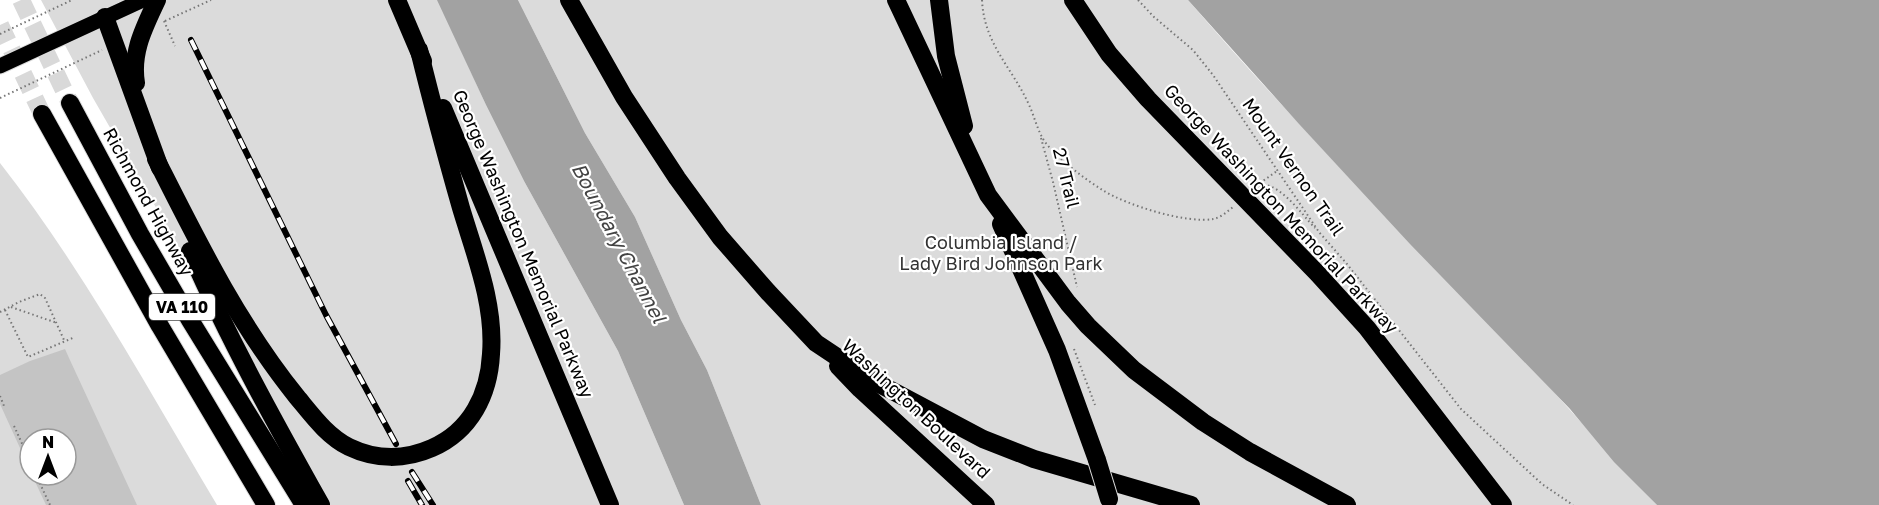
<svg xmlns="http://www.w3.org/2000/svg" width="1879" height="505" font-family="'Golos Text',sans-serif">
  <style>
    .green { fill: #dbdbdb; fill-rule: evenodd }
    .water { fill: #a2a2a2 }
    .building { fill: #c4c4c4 }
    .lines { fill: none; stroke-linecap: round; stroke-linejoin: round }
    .highway-tunnel { stroke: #d9d9d9; stroke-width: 18; stroke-dasharray: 18 9; stroke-linecap: butt }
    .primary-casing { stroke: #dbdbdb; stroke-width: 17 }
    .highway-casing { stroke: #dbdbdb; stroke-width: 20 }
    .path { stroke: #767676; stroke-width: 2; stroke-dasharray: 1.5 3; stroke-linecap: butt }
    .primary { stroke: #000; stroke-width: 15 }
    .highway { stroke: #000; stroke-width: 18 }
    .rail-casing { stroke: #000; stroke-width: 6 }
    .rail { stroke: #fff; stroke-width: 4; stroke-dasharray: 11; stroke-linecap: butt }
    .highway-bridge-casing { stroke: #dbdbdb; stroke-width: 20; stroke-linecap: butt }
    .highway-bridge { stroke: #000; stroke-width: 18 }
    .labels { text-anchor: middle; stroke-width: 4.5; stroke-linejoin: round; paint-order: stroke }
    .shield { fill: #fff; stroke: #4c4c4c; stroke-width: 1.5 }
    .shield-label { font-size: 16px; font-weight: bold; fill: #000 }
    .street-label { font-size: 18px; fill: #000; stroke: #fff }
    .park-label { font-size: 18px; fill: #323232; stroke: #fff }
    .water-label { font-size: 20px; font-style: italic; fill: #434343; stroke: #fff }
  </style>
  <rect width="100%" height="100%" fill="#fff"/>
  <!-- green -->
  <g class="green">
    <path d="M41,0H438L486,105L524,181L618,351L684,505H327L93,98Z"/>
    <path d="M518,0H1188C1300,129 1419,251 1538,375C1578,417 1615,463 1657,505H761L707,370L681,320L635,217L585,133Z"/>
    <path d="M0,163C83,269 148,389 217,505H0ZM30,439H66V475H30Z"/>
  </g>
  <!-- water -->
  <g class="water">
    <path d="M437,0H518L585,133L635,217L681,320L707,370L761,505H684L618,351L524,181L486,105Z"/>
    <path d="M1188,0H1879V505H1657L1614,462L1570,409L1410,244L1299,124Z"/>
  </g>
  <!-- building -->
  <path class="building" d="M65,349L69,358L137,505H46L32,475H66V439H30V470L0,404V375L30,361Z"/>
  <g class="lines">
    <!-- highway-tunnel -->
    <g class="highway-tunnel">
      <path d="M21,0L70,103"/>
      <path d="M0,25L42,114"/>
    </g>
    <defs>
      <path id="primary" d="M0,66L143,0"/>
      <g id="highway">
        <path d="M397,0L423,61"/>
        <path d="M569,0L624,97L677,178L720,237L768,292L816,343L870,379L983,439L1034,459L1191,505"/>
        <path d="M896,0L988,195L1068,303L1088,326L1134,370L1203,422L1250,452L1347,505"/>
        <path d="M939,0L946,56L964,126"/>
        <path d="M1073,0L1109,54L1148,99L1317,273L1367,328L1503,505"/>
        <path d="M105,17L160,168"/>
        <path d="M136,83C131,52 144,28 157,0"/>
        <path d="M70,103L140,234L190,320L304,505"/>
        <path d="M443,108L610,505"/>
        <path d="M42,114L160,326L266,505"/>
        <path d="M156,159C198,242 238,324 297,397C312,415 327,436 349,447C376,460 405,460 432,448C471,431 489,394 491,354C495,304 475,255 461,208C446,155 432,103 419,50"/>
        <path d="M1001,224L1057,350L1097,460"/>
        <path d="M190,251C228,338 274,421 321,505"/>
        <path d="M838,366L860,389L986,505"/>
      </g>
    </defs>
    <!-- primary casing -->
    <use href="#primary" class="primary-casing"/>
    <!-- highway casing -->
    <use href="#highway" class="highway-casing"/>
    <!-- path -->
    <g class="path">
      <path d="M982,0C984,45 1013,68 1030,107C1036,121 1039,137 1050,148C1065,164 1085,179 1104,191C1127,205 1186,224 1214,219C1221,217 1227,212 1233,207"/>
      <path d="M1138,0L1154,17L1193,50L1213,75L1319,232L1347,264L1461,409L1542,484L1573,505"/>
      <path d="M164,21L175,46"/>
      <path d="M165,21L211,0"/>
      <path d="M0,34L72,0"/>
      <path d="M0,98L102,50"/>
      <path d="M1041,138L1053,182L1077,287"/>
      <path d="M1260,183L1277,171"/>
      <path d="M1255,187C1275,175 1302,215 1315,228"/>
      <path d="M11,307L57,323"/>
      <path d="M5,310L28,357L75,337"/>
      <path d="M0,312L19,302L40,294L45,298L64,340"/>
      <path d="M1074,349L1095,405"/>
      <path d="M0,396L4,406"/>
      <path d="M14,426L30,461"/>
      <path d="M36,475L50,505"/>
    </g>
    <!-- primary -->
    <use href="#primary" class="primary"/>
    <!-- highway -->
    <use href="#highway" class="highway"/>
    <defs>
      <g id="rail">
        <path d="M191,40L326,315L396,444"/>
        <path d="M412,472L433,505"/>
        <path d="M408,481L422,505"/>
      </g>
    </defs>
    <!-- rail casing -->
    <use href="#rail" class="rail-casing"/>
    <!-- rail -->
    <use href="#rail" class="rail"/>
    <defs>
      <path id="highway-bridge" d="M1097,460L1109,499"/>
    </defs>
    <!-- highway-bridge casing -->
    <use href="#highway-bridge" class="highway-bridge-casing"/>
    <!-- highway-bridge -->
    <use href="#highway-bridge" class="highway-bridge"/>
  </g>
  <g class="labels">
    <!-- shield labels -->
    <rect class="shield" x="149" y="294" width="66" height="26" rx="4.5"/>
    <g class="shield-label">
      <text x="182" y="313">VA 110</text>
    </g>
    <!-- street labels -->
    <g class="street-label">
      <text transform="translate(1293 167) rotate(55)" y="6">Mount Vernon Trail</text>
      <text transform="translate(1066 178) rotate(76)" y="6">27 Trail</text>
      <text transform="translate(148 202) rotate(61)" y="6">Richmond Highway</text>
      <text transform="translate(1281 209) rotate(47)" y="6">George Washington Memorial Parkway</text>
      <text transform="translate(523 244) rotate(67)" y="6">George Washington Memorial Parkway</text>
      <text transform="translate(916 409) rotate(43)" y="6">Washington Boulevard</text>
    </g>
    <!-- park labels -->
    <g class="park-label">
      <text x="1001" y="249">Columbia Island /<tspan x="1001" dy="21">Lady Bird Johnson Park</tspan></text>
    </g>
    <!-- water labels -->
    <g class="water-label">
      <text transform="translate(619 243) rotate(62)" y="7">Boundary Channel</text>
    </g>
  </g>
  <!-- north arrow -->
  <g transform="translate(48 457)"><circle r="28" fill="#ffffff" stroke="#999999" stroke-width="1.5"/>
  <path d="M0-4.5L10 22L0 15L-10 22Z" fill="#000000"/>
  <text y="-9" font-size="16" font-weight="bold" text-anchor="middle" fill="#000000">N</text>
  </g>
</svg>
